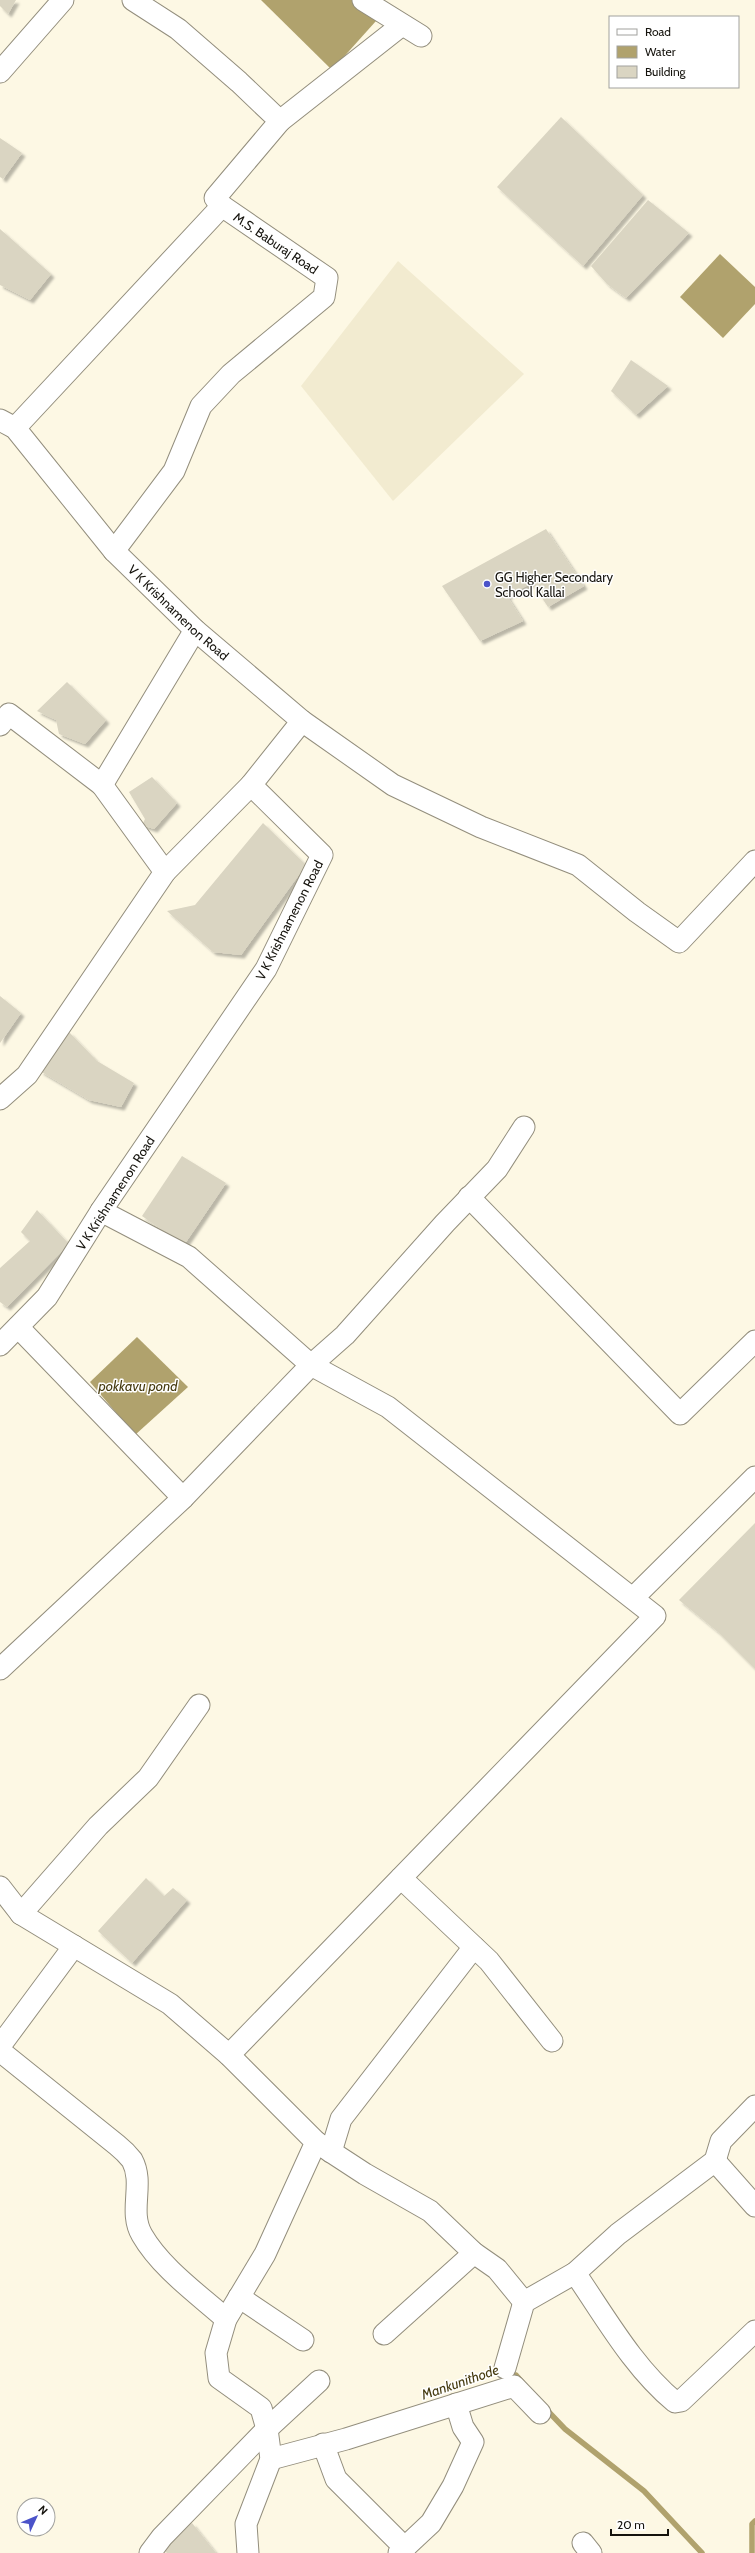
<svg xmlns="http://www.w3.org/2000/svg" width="755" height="2553" font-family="Cabin,sans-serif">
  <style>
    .built { fill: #f2ebd0 }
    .water { fill: #b0a26d }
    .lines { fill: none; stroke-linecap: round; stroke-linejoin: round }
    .stream { stroke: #b0a26d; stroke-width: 5.5 }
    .building { fill: #dad5c2; filter: url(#shadow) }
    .street-casing { stroke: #938e7d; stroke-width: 23 }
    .street { stroke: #fff; stroke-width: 21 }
    .poi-dot { fill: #4b53c9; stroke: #fff; stroke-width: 1.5 }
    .labels { text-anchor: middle; stroke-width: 3; stroke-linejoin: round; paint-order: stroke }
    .street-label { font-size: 13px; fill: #15130d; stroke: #fff }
    .poi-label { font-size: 13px; fill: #15130d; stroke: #fff; text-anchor: start }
    .water-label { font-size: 14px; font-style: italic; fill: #453a0f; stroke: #fff }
  </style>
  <defs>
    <filter id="shadow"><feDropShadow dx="3.5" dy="3.5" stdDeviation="1" flood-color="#0004"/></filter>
  </defs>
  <rect width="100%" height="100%" fill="#fdf8e4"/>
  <!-- built -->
  <path class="built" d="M398,261L524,374L393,501L301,386Z"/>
  <!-- water -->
  <g class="water">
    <path d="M261,0H352L376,21L332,70Z"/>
    <path d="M720,254L755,287V304L723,338L680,297Z"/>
    <path d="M137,1337L188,1387L135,1435L90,1382Z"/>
  </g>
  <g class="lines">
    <!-- stream -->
    <g class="stream">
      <path d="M507,2379L516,2375L522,2382"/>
      <path d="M545,2408L565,2429L644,2491L702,2553"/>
      <path d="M752,2553V2524L755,2521"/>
    </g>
  </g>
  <!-- building -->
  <g class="building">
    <path d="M0,0H16L8,14L0,6Z"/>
    <path d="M561,117L643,195L583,266L497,187Z"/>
    <path d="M0,138L22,153L3,179L0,177Z"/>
    <path d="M648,200L689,233L626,298L607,284L591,266Z"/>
    <path d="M0,229L51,274L30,300L0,285Z"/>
    <path d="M631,360L668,386L636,415L611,391Z"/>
    <path d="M546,529L584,586L548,607L532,583L507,596L523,621L480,641L442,586Z"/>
    <path d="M67,682L106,720L85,744L59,734L56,720L37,711Z"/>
    <path d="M152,777L177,803L154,829L142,825L145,819L129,792Z"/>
    <path d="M263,823L306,865L241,955L213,952L167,911L195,905Z"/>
    <path d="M0,996L21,1013L0,1043Z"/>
    <path d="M69,1032L97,1061L134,1083L121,1107L89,1100L40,1071Z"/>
    <path d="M182,1156L226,1183L184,1245L142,1216Z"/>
    <path d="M37,1210L69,1244L7,1307L0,1302V1268L30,1241L21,1232Z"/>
    <path d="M755,1523V1669L718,1632L679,1600Z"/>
    <path d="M146,1878L164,1896L173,1888L187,1900L132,1963L98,1931Z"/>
    <path d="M192,2523L216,2553H167L159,2544Z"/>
  </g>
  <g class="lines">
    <defs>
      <g id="street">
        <path d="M363,0L421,36"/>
        <path d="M0,72L63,0"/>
        <path d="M280,121L402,25"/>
        <path id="s1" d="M0,420L15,428L114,551L195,630L302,721L251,785L322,855L266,969L101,1211L47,1297L0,1345"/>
        <path d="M15,428L222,206"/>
        <path d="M114,551L174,471L201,406L231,374L324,297L327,278L222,206L215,198L280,121L239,82L178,29L133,0"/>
        <path d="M302,721L393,785L481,827L578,865L637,912L679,942L755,861"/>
        <path d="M0,725L9,714L102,785L195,630"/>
        <path d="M102,785L165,872"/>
        <path d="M0,1099L27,1075L165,872L251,785"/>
        <path d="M469,1197L680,1414L755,1341"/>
        <path d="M101,1211L189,1257L311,1365L388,1407L655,1616L229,2055"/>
        <path d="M18,1327L183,1498L311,1365L345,1335L445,1223L497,1169L524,1127"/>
        <path d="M633,1598L755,1477"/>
        <path d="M0,1669L183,1498"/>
        <path d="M401,1878L489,1961L552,2041"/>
        <path d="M0,1887L21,1914L170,2004L229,2055L316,2142L265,2254L226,2319L216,2353L219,2378L261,2408L267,2429L271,2459L246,2524L248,2553"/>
        <path d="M21,1914L98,1826L148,1778L199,1705"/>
        <path d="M0,2046L74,1946"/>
        <path d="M0,2051L117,2145C122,2149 128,2155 132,2160C145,2184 128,2211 142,2235C161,2268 198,2294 226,2319"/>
        <path d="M316,2142L365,2174L430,2211L474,2253L497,2269L524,2302"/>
        <path d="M331,2152L341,2119L474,1947"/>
        <path d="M715,2161L755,2206"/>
        <path d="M575,2273C606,2318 633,2367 675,2402L681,2401L755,2331"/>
        <path d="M239,2297L303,2340"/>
        <path d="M384,2334L474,2253"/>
        <path d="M505,2368L524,2302L575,2273L618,2234L715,2161L721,2141L755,2106"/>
        <path d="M323,2444L336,2479L405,2548"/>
        <path d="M271,2459L346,2439L514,2386L540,2413"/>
        <path d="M583,2543L591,2553"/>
        <path d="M150,2553L162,2537L267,2429L319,2381"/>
        <path d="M399,2553L431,2523L453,2486L473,2442L463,2427L456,2404"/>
      </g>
    </defs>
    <!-- street casing -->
    <use href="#street" class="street-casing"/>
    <!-- street -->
    <use href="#street" class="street"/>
  </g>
  <!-- markers -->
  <circle class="poi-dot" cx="487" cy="584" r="4"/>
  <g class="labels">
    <!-- street labels -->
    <g class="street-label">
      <text transform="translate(276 243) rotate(34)" y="5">M.S. Baburaj Road</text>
      <text dy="5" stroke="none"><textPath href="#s1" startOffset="264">V K Krishnamenon Road</textPath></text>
      <text transform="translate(289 920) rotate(-63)" y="5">V K Krishnamenon Road</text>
      <text transform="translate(115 1193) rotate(-57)" y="5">V K Krishnamenon Road</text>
    </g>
    <!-- poi labels -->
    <g class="poi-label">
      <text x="495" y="582">GG Higher Secondary<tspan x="495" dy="15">School Kallai</tspan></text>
    </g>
    <!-- water labels -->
    <g class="water-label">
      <text x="138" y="1391">pokkavu pond</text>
      <text transform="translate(460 2382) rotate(-19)" y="5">Mankunithode</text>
    </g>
  </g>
  <!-- legend -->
  <rect x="609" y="16" width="130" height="72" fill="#ffffff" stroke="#a1a19e"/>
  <rect x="617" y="29" width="20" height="6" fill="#ffffff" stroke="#a1a19e"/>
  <text x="645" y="36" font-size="12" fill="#15130d">Road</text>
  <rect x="617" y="46" width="20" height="12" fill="#b0a26d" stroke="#a1a19e"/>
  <text x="645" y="56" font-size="12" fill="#15130d">Water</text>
  <rect x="617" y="66" width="20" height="12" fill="#dad5c2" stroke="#a1a19e"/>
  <text x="645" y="76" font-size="12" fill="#15130d">Building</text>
  <!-- north arrow -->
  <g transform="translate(36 2517) rotate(46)"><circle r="19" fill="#ffffff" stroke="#a1a19e"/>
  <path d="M0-3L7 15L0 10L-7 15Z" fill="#4b53c9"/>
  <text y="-6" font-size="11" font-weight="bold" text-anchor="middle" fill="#15130d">N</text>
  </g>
  <!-- scale -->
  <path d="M611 2529v6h57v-6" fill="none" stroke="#15130d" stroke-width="2"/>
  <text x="617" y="2529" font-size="12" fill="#15130d" stroke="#ffffff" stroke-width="3" paint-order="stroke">20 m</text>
</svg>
